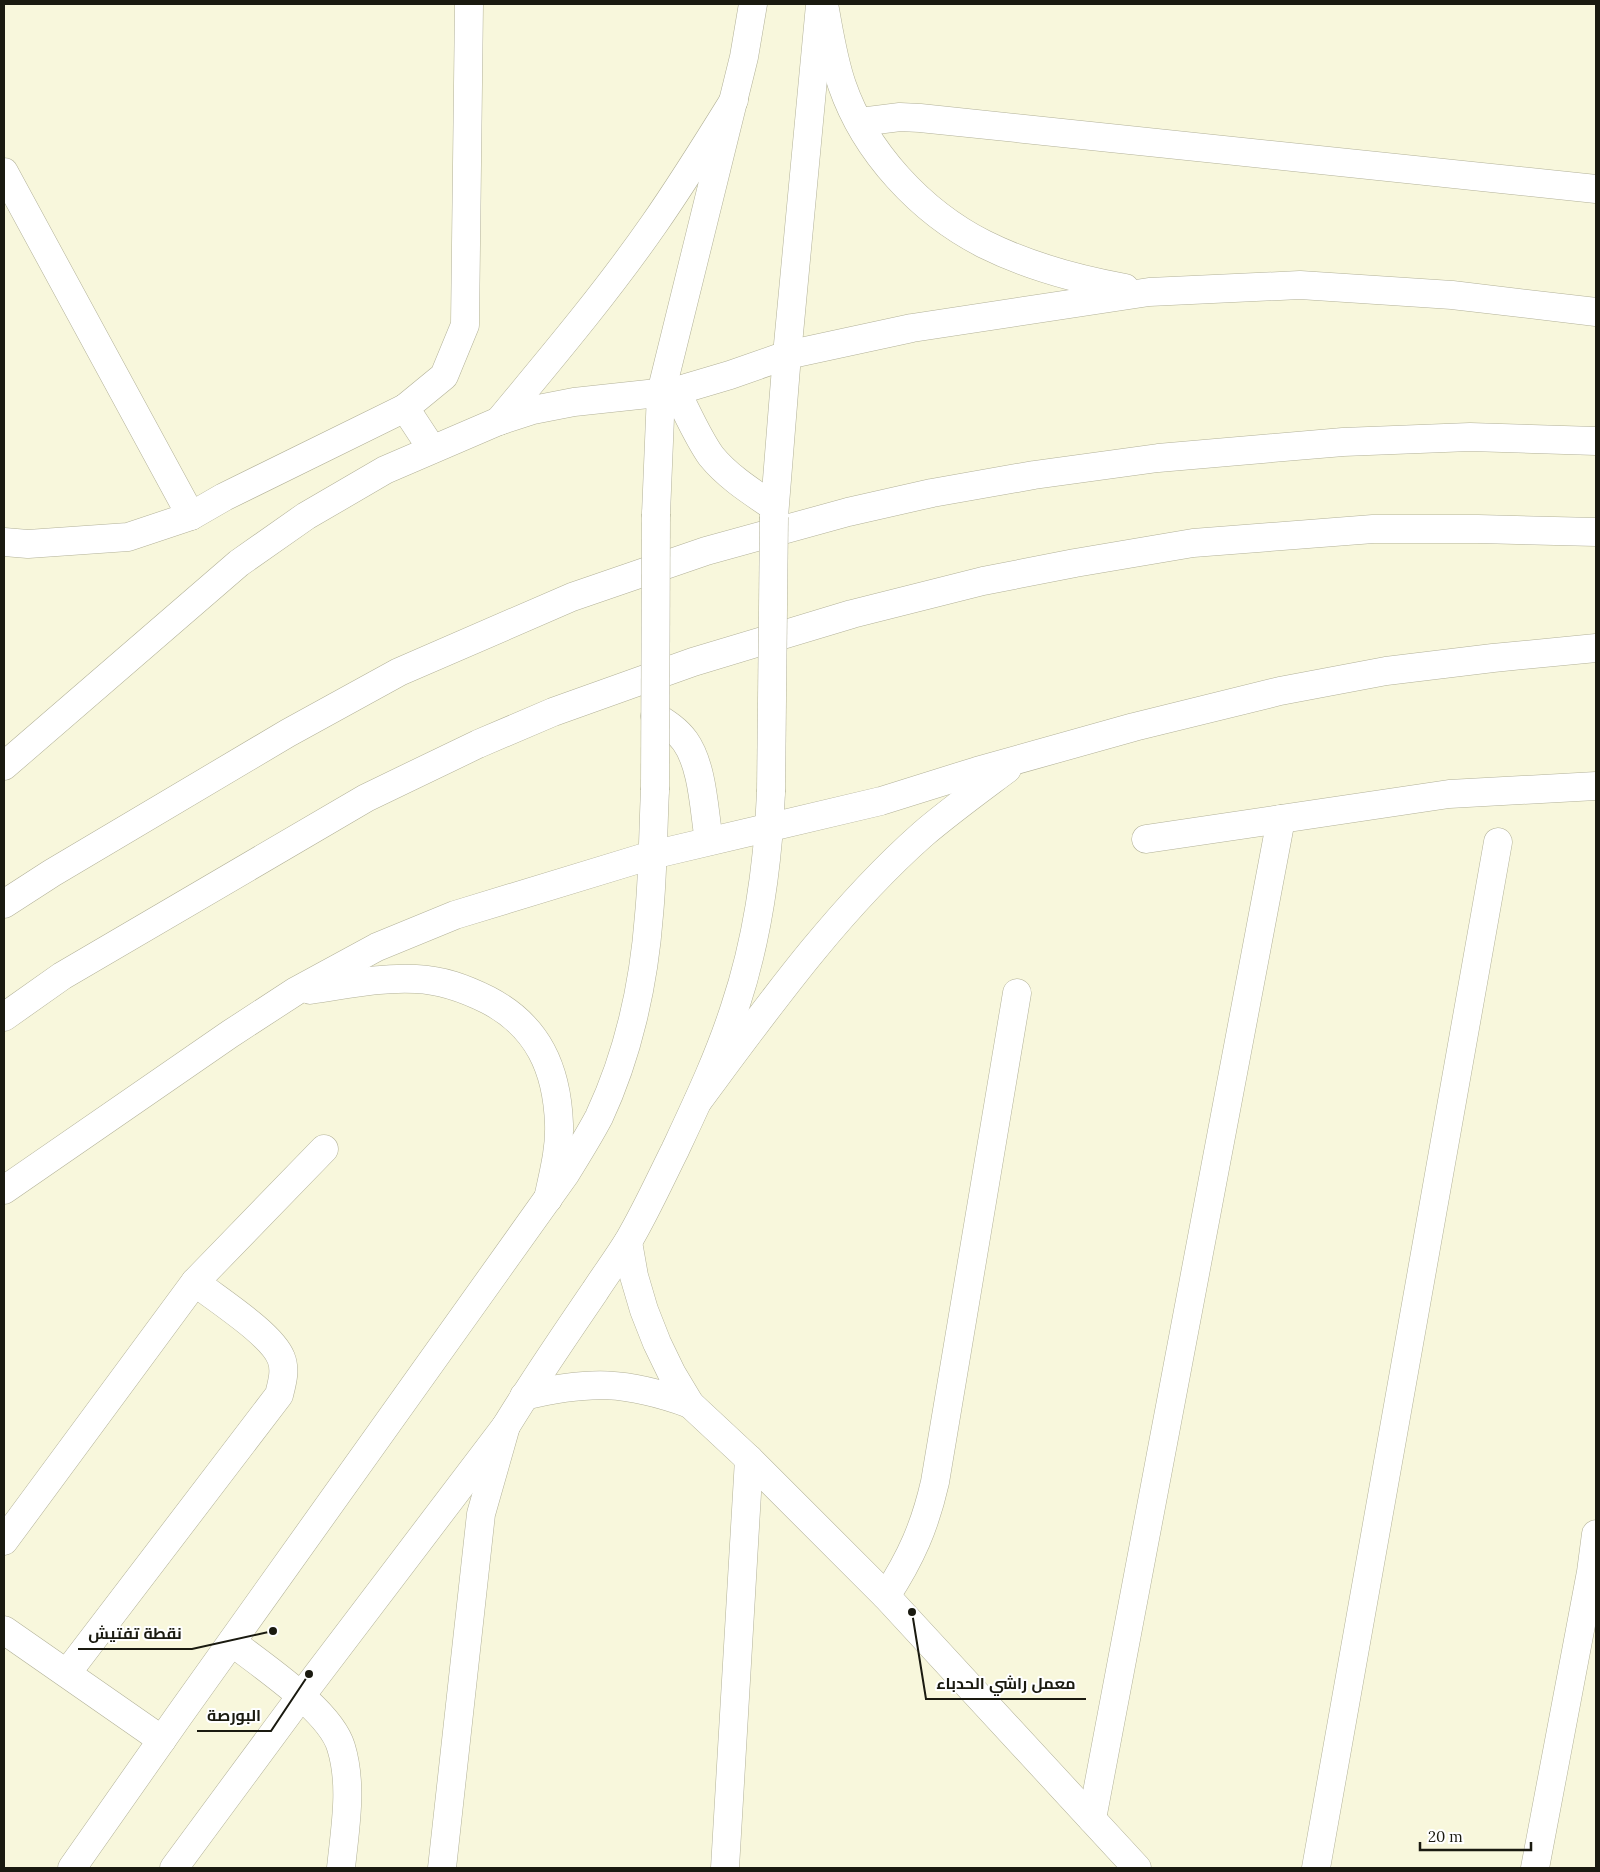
<svg xmlns="http://www.w3.org/2000/svg" width="1600" height="1872" font-family="Lora,Cairo,serif">
  <style>
    .lines { fill: none; stroke-linecap: round; stroke-linejoin: round }
    .minor-casing { stroke: #b2b198; stroke-width: 29 }
    .tertiary-casing { stroke: #b2b198; stroke-width: 29 }
    .secondary-casing { stroke: #b2b198; stroke-width: 29 }
    .primary-casing { stroke: #b2b198; stroke-width: 29 }
    .minor { stroke: #fff; stroke-width: 28 }
    .tertiary { stroke: #fff; stroke-width: 28 }
    .secondary { stroke: #fff; stroke-width: 28 }
    .primary { stroke: #fff; stroke-width: 28 }
    .secondary-bridge-casing { stroke: #b2b198; stroke-width: 29; stroke-linecap: butt }
    .secondary-bridge { stroke: #fff; stroke-width: 28 }
    .leader { fill: none; stroke: #1a1a10; stroke-width: 2 }
    .callout-dot { fill: #1a1a10; stroke: #fff; stroke-width: 2 }
    .callout-label { font-size: 16px; text-anchor: middle; font-weight: bold; fill: #1a1a10; stroke: #fff; stroke-width: 4; stroke-linejoin: round; paint-order: stroke }
  </style>
  <rect width="100%" height="100%" fill="#f8f7dc"/>
  <g class="lines">
    <defs>
      <g id="minor">
        <path d="M860,122L900,117L920,118L1596,189"/>
        <path d="M432,449L405,408L444,376L465,325L469,4"/>
        <path d="M4,542L28,544L128,537L191,516L224,497L405,408"/>
        <path d="M1146,839L1449,794L1596,786"/>
        <path d="M4,1541L195,1282L324,1149"/>
        <path d="M886,1596C911,1558 925,1526 935,1482L1017,993"/>
        <path d="M4,1630L162,1740"/>
        <path d="M67,1673L279,1395C282,1383 286,1370 281,1358C272,1334 216,1299 195,1282"/>
        <path d="M1092,1819L1281,819"/>
        <path d="M725,1868L749,1459"/>
        <path d="M1316,1868L1498,842"/>
        <path d="M1535,1868L1591,1572L1596,1534"/>
      </g>
      <g id="tertiary">
        <path d="M232,1642C262,1666 330,1710 341,1747C353,1786 345,1828 341,1868"/>
        <path d="M442,1868L481,1514L506,1426"/>
      </g>
      <g id="secondary">
        <path d="M4,172L191,516"/>
        <path d="M656,514L661,393L744,57L753,4"/>
        <path d="M774,517L787,355L820,5"/>
        <path d="M655,716C666,723 677,730 685,741C703,766 704,811 709,841"/>
        <path d="M628,1242L634,1276L644,1310L657,1343L672,1374L690,1404L749,1459L886,1596L1137,1868"/>
        <path d="M524,1396C590,1380 626,1381 690,1404"/>
        <path d="M72,1868L178,1717L566,1173C577,1155 589,1136 599,1117C628,1055 644,983 649,915C653,874 653,831 655,790"/>
        <path d="M174,1868L301,1696L506,1426C534,1380 565,1335 595,1291C606,1274 618,1258 629,1240C646,1211 660,1180 675,1150C697,1103 719,1057 735,1007C758,938 768,865 771,792"/>
      </g>
      <g id="primary">
        <path d="M824,4C829,31 833,59 842,85C865,152 921,212 984,244C1028,266 1076,279 1125,288"/>
        <path d="M676,391C687,412 697,436 711,456C728,477 752,492 774,507"/>
        <path d="M499,421C552,357 606,293 654,224C682,184 708,142 734,100"/>
        <path d="M4,766L239,563L306,516L385,470L499,421L533,410L574,402L676,391L730,375L787,355L912,328L1149,292L1300,285L1452,295L1596,312"/>
        <path d="M4,904L52,873L288,733L399,672L572,597L706,551L848,512L932,493L1034,475L1158,458L1343,442L1470,437L1596,441"/>
        <path d="M310,990C345,985 380,977 416,979C442,980 464,988 488,1000C538,1026 557,1069 559,1124C560,1150 553,1175 548,1199"/>
        <path d="M4,1017L62,976L366,798L478,744L553,712L693,662L852,614L983,581L1075,563L1193,543L1373,529H1478L1596,532"/>
        <path d="M698,1101C767,1008 836,911 923,834C950,811 979,790 1007,769"/>
        <path d="M4,1190L230,1034L296,991L377,947L455,915L652,855L881,801L977,771L1134,727L1280,691L1386,671L1493,658L1596,648"/>
      </g>
    </defs>
    <!-- minor casing -->
    <use href="#minor" class="minor-casing"/>
    <!-- tertiary casing -->
    <use href="#tertiary" class="tertiary-casing"/>
    <!-- secondary casing -->
    <use href="#secondary" class="secondary-casing"/>
    <!-- primary casing -->
    <use href="#primary" class="primary-casing"/>
    <!-- minor -->
    <use href="#minor" class="minor"/>
    <!-- tertiary -->
    <use href="#tertiary" class="tertiary"/>
    <!-- secondary -->
    <use href="#secondary" class="secondary"/>
    <!-- primary -->
    <use href="#primary" class="primary"/>
    <defs>
      <g id="secondary-bridge">
        <path d="M655,790L656,514"/>
        <path d="M771,792L774,517"/>
      </g>
    </defs>
    <!-- secondary-bridge casing -->
    <use href="#secondary-bridge" class="secondary-bridge-casing"/>
    <!-- secondary-bridge -->
    <use href="#secondary-bridge" class="secondary-bridge"/>
  </g>
  <!-- callouts -->
  <path class="leader" d="M273 1631L192 1649H78M912 1612L926 1699H1086M309 1674L271 1731H197"/>
  <g class="callout-dot">
    <circle cx="273" cy="1631" r="5"/>
    <circle cx="912" cy="1612" r="5"/>
    <circle cx="309" cy="1674" r="5"/>
  </g>
  <g class="callout-label">
    <text x="135" y="1639">نقطة تفتيش</text>
    <text x="1006" y="1689">معمل راشي الحدباء</text>
    <text x="234" y="1721">البورصة</text>
  </g>
  <!-- border -->
  <rect width="1600" height="1872" fill="none" stroke="#1a1a10" stroke-width="10"/>
  <!-- scale -->
  <path d="M1420 1842v8h111v-8" fill="none" stroke="#1a1a10" stroke-width="2.5"/>
  <text x="1428" y="1842" font-size="15" fill="#1a1a10" stroke="#ffffff" stroke-width="4" paint-order="stroke">20 m</text>
</svg>
